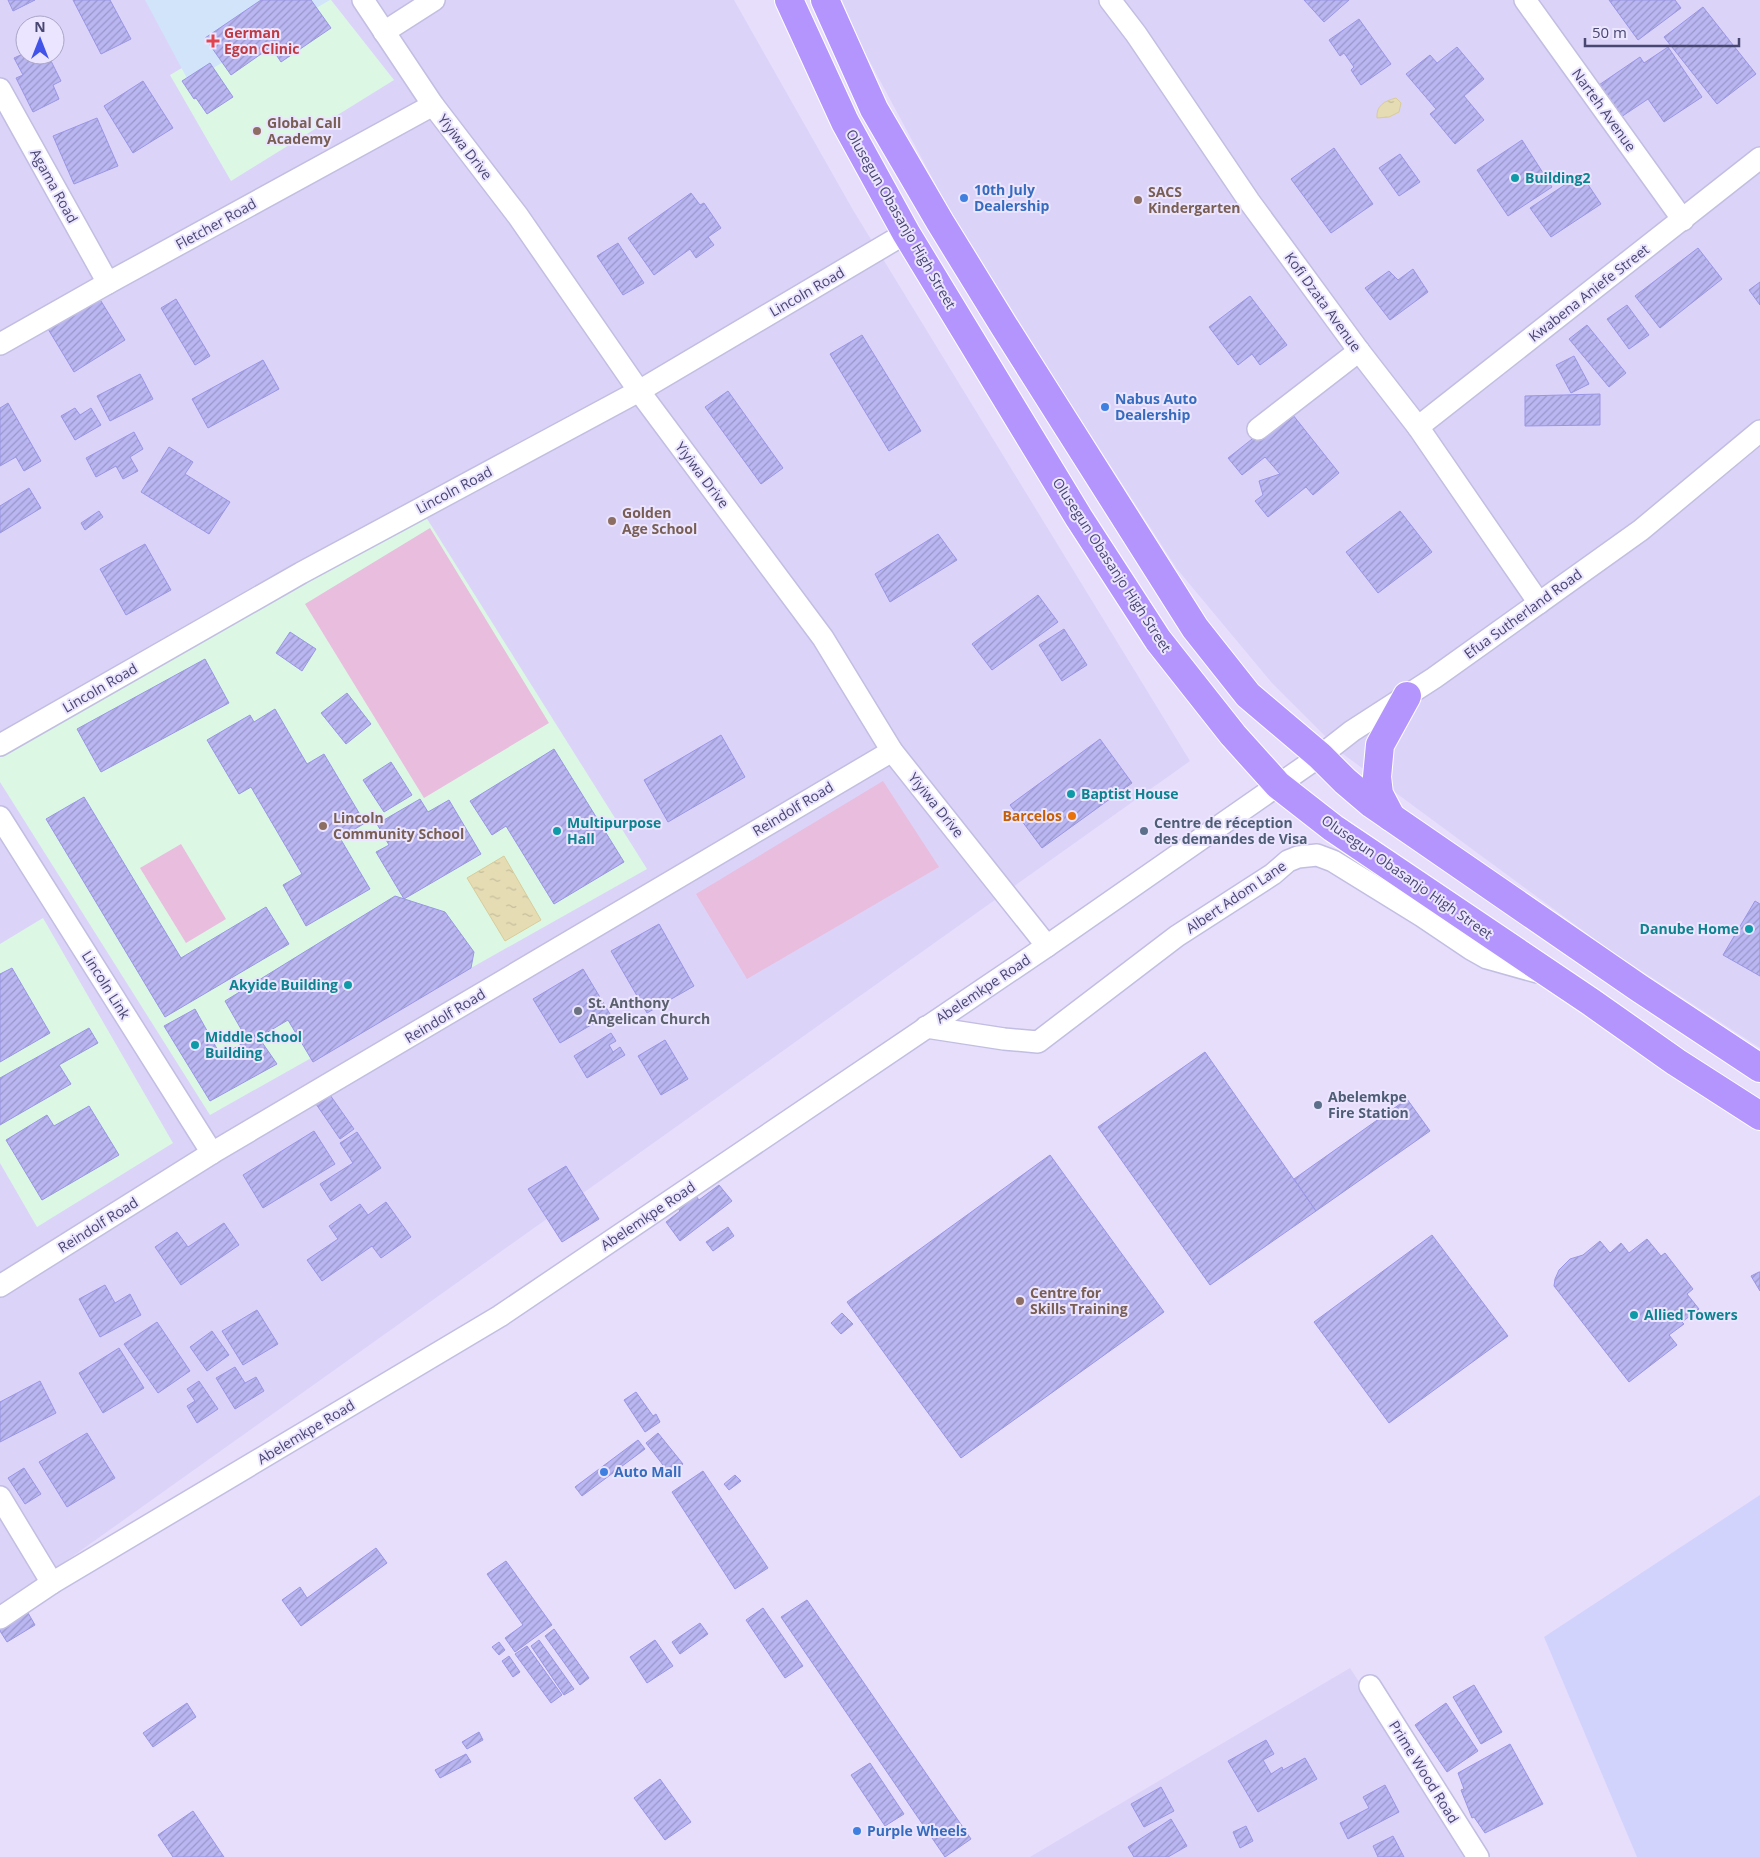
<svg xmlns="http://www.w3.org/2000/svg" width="1760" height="1857" font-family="'Open Sans',sans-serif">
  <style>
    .residential { fill: #dcd3f9; fill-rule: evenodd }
    .commercial { fill: #d2d3fd }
    .education { fill: #dcf8e4 }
    .medical { fill: #d1e4fa }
    .garden { fill: #e9bdde }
    .water { fill: url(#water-ripples); stroke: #d7cc9a }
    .building { fill: url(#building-hatch); stroke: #9a96e5 }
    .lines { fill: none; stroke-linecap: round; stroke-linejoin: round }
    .minor-casing { stroke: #c2bee2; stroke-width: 24 }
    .major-casing { stroke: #fff; stroke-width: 30 }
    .minor { stroke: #fff; stroke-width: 21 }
    .major { stroke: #b495fd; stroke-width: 28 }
    .health-dot { fill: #e0444e; stroke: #ece5ff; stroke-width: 2 }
    .education-dot { fill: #8d6e63; stroke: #ece5ff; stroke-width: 2 }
    .culture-dot { fill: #0f9aa8; stroke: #ece5ff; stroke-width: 2 }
    .shop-dot { fill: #3f7fe0; stroke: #ece5ff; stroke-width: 2 }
    .food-dot { fill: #e8710a; stroke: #ece5ff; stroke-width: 2 }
    .service-dot { fill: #5c6f8a; stroke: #ece5ff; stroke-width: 2 }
    .worship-dot { fill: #6b7280; stroke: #ece5ff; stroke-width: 2 }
    .labels { text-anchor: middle; stroke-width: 4; stroke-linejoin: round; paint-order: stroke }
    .health-label { font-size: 14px; font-weight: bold; fill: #be3a42; stroke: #ece5ff; text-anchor: start }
    .street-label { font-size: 14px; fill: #484772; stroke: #ece5ff }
    .education-label { font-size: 14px; font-weight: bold; fill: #785e54; stroke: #ece5ff; text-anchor: start }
    .culture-label { font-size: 14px; font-weight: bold; fill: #0d838f; stroke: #ece5ff; text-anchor: start }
    .shop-label { font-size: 14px; font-weight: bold; fill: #366cbe; stroke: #ece5ff; text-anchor: start }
    .food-label { font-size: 14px; font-weight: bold; fill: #c56008; stroke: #ece5ff; text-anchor: end }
    .service-label { font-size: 14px; font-weight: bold; fill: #4e5e75; stroke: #ece5ff; text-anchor: start }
    .worship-label { font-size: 14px; font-weight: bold; fill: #5b616d; stroke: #ece5ff; text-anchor: start }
  </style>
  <defs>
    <pattern id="water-ripples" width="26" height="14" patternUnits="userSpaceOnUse" patternTransform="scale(1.25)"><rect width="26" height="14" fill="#e5dcb3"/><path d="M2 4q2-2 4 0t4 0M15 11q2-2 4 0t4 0" fill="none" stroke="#c6be9d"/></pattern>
    <pattern id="building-hatch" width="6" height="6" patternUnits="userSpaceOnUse" patternTransform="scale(1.25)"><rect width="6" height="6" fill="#bab6f2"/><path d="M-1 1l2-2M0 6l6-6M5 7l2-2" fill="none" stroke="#9996c8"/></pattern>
  </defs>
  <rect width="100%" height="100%" fill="#e7defc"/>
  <!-- residential -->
  <g class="residential">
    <path d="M0,0H734L853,210L1190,761L0,1608ZM25,25H55V55H25Z"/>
    <path d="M842,0H1760V1048L1608,949L1343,754L1272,683L1177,569L1067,398L949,209L863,49Z"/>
    <path d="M1350,1668L1474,1857H1030Z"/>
  </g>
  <!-- commercial -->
  <path class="commercial" d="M1760,1495V1857H1637L1544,1637Z"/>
  <!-- education -->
  <g class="education">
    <path d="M298,0H331L394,80L231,181L170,75Z"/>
    <path d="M424,514L647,869L210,1115L0,782V755Z"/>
    <path d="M43,918L173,1143L37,1227L0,1163V944Z"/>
  </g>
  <!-- medical -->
  <path class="medical" d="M145,0H330L189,82Z"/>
  <!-- garden -->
  <g class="garden">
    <path d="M430,528L549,723L424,798L305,604Z"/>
    <path d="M883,781L939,867L747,979L696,894Z"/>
    <path d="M181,844L226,919L186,943L140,868Z"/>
  </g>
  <!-- water -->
  <g class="water">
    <path d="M1396,98L1401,103L1399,112L1389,117L1377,118C1376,106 1384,101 1396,98Z"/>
    <path d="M504,856L541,920L505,941L467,878Z"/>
  </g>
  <!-- building -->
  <g class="building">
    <path d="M8,0H35L13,11Z"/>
    <path d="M73,0H110L131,39L101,54Z"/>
    <path d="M261,0H311L331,28L281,62L271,47L231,75L205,38Z"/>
    <path d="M1304,0H1349L1324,22Z"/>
    <path d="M1609,0H1675L1681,8L1638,40Z"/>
    <path d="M1703,7L1756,74L1717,104L1664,37Z"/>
    <path d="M1359,19L1391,64L1361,85L1351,70L1354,67L1344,53L1340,56L1329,40Z"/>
    <path d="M1457,47L1484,79L1464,96L1484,120L1455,144L1430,114L1436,109L1406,74L1430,55L1437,63Z"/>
    <path d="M1668,47L1702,97L1664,122L1648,99L1618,119L1596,87L1640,57L1644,63Z"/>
    <path d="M25,53V55H31L35,62L48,55L61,81L53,85L59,99L33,112L16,78L23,75L14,58Z"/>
    <path d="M210,63L233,97L207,114L196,98L194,99L182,81Z"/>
    <path d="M143,81L173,128L133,153L104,106Z"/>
    <path d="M97,118L118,166L74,184L53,136Z"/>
    <path d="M1522,140L1552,187L1508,216L1477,170Z"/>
    <path d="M1334,148L1373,204L1331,233L1291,179Z"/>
    <path d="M1400,154L1420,182L1399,196L1379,168Z"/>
    <path d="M1581,174L1601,204L1551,237L1530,208Z"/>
    <path d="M691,193L700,205L704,203L721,228L708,237L714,245L696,258L690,249L654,275L628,238Z"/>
    <path d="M618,243L644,283L623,295L597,256Z"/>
    <path d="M1698,248L1722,279L1660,328L1635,296Z"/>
    <path d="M1413,269L1428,292L1390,320L1365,288L1389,271L1398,280Z"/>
    <path d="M1760,282V305L1749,290Z"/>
    <path d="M96,293L125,340L74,372L45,324Z"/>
    <path d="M1250,296L1287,345L1260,365L1252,354L1238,365L1209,327Z"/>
    <path d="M176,299L210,356L195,365L161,308Z"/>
    <path d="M1627,305L1649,335L1629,349L1607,319Z"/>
    <path d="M1587,325L1626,373L1609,387L1569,339Z"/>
    <path d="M862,335L921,431L889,451L830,354Z"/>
    <path d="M1574,356L1589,384L1571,393L1556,365Z"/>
    <path d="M263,360L279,389L208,428L192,399Z"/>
    <path d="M140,374L153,399L110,421L97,396Z"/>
    <path d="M728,391L783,468L761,484L705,407Z"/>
    <path d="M1600,394V425L1525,426V396Z"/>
    <path d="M8,403L41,461L24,471L16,457L0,466V408Z"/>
    <path d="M75,408L80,415L91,408L101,425L75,440L61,416Z"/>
    <path d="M1289,410L1339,473L1313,495L1306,487L1268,517L1255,501L1263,495L1259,481L1280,474L1265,457L1242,475L1228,458Z"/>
    <path d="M134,432L143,449L130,457L138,471L123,479L116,466L96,477L86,458Z"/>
    <path d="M169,447L193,462L185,474L230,502L209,534L141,492Z"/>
    <path d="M29,488L41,508L0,533V506Z"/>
    <path d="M99,511L103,517L85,530L81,523Z"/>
    <path d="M1400,511L1432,552L1378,593L1346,552Z"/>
    <path d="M938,534L957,560L890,602L875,574Z"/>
    <path d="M145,544L171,590L126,615L100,569Z"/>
    <path d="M1038,595L1058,622L992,670L972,644Z"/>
    <path d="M1064,629L1087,665L1062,681L1039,645Z"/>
    <path d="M290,632L316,649L302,671L276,653Z"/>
    <path d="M205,659L229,703L101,772L77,729Z"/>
    <path d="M347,693L371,724L346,744L321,713Z"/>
    <path d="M275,709L307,764L324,754L365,823L340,838L370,889L306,926L283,885L302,874L251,787L239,794L207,740L250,715L254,722Z"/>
    <path d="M721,735L745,777L668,822L644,780Z"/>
    <path d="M1100,739L1132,783L1042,848L1010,805Z"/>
    <path d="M554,749L624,862L554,904L506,826L492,835L470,801Z"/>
    <path d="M391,762L412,795L384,812L363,780Z"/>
    <path d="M84,797L181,958L266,907L289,944L165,1017L46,819Z"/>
    <path d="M420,799L428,812L449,800L481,854L404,899L376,852L389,845L377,824Z"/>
    <path d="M395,896L445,912L474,952L471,968L313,1062L288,1020L249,1043L225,1001Z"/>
    <path d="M1755,901L1760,904V976L1723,955Z"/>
    <path d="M659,924L694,986L647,1013L611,951Z"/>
    <path d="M12,968L50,1033L0,1062V974Z"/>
    <path d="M583,969L610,1014L560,1043L533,999Z"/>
    <path d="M195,1009L221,1056L257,1035L277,1064L210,1101L164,1026Z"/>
    <path d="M89,1028L98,1043L59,1065L71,1084L0,1125V1078Z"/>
    <path d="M611,1033L616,1041L609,1045L613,1052L620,1047L625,1055L587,1078L574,1056Z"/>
    <path d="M665,1040L688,1079L661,1095L638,1056Z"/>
    <path d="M1205,1052L1316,1211L1210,1285L1098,1127Z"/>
    <path d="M330,1095L354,1129L340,1139L316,1104Z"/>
    <path d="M1407,1099L1430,1131L1316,1211L1294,1179Z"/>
    <path d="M89,1106L119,1155L42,1200L6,1140L47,1115L54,1126Z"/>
    <path d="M314,1131L335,1164L263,1208L243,1175Z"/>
    <path d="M357,1132L381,1168L331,1201L320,1184L353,1163L340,1143Z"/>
    <path d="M1050,1155L1164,1312L961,1458L847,1302Z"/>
    <path d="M566,1166L599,1219L562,1242L528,1189Z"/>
    <path d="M719,1185L732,1201L680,1241L666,1222L680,1211L675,1206L693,1192L699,1200Z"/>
    <path d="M386,1202L411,1237L381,1258L372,1246L322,1281L307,1260L338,1239L329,1226L360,1204L368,1215Z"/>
    <path d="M224,1223L239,1245L181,1285L155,1247L177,1232L188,1247Z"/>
    <path d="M728,1227L734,1236L713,1251L706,1242Z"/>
    <path d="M1432,1235L1508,1336L1389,1423L1314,1322Z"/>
    <path d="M1647,1239L1661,1256L1665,1253L1693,1289L1687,1294L1699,1309L1682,1322L1684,1324L1669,1335L1677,1345L1629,1382L1554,1286L1555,1279L1559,1270L1570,1259L1583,1255L1600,1241L1610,1253L1621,1243L1629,1253Z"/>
    <path d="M1759,1272H1760V1291L1751,1276Z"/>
    <path d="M105,1285L115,1303L130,1294L141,1315L100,1337L79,1299Z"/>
    <path d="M257,1310L278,1344L243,1365L222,1331Z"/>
    <path d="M842,1313L853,1324L841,1334L831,1323Z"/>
    <path d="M157,1322L190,1371L158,1393L124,1344Z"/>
    <path d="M212,1331L229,1355L207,1371L190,1347Z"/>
    <path d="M119,1348L144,1388L103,1413L79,1373Z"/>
    <path d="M235,1367L245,1383L256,1377L264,1391L235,1409L216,1378Z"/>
    <path d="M40,1381L56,1413L0,1442V1402Z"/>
    <path d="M199,1381L218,1409L197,1423L187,1406L195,1401L187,1389Z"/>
    <path d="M636,1392L653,1416L656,1414L660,1422L645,1432L624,1400Z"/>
    <path d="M87,1433L115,1478L67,1507L39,1462Z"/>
    <path d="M658,1433L683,1464L670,1474L646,1443Z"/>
    <path d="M638,1440L645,1449L582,1496L575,1487Z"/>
    <path d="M24,1468L41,1494L25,1504L8,1478Z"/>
    <path d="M703,1471L768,1568L735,1589L672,1492Z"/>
    <path d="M735,1475L741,1481L729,1490L724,1484Z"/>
    <path d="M376,1548L387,1563L301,1626L282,1600L300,1587L307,1598Z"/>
    <path d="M506,1561L552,1625L515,1652L505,1638L523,1625L487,1574Z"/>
    <path d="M807,1600L971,1839L945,1857L781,1617Z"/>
    <path d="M24,1606L35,1625L7,1642L0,1631V1621Z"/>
    <path d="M763,1608L803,1666L785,1678L746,1620Z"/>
    <path d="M700,1623L708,1634L680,1654L672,1642Z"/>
    <path d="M554,1629L589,1678L580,1685L545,1636Z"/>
    <path d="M539,1640L574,1689L564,1695L531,1646Z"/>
    <path d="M655,1640L673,1666L647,1683L630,1657Z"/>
    <path d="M499,1642L505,1650L499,1655L492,1647Z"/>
    <path d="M527,1646L562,1695L551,1703L515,1654Z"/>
    <path d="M509,1656L520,1672L513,1677L502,1661Z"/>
    <path d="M1474,1685L1502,1732L1481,1744L1453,1697Z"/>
    <path d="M187,1703L196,1717L153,1747L143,1733Z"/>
    <path d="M1446,1703L1478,1751L1447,1772L1415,1725Z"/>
    <path d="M479,1732L483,1740L467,1749L462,1742Z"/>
    <path d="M1266,1740L1274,1754L1263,1760L1271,1774L1282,1767L1283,1770L1305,1758L1317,1779L1258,1812L1228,1761Z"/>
    <path d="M1510,1744L1543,1804L1485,1833L1474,1817L1472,1818L1461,1790L1464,1789L1458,1773Z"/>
    <path d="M466,1754L471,1762L440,1778L435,1770Z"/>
    <path d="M870,1763L904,1814L885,1826L851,1775Z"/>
    <path d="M660,1779L691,1822L665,1840L634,1798Z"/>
    <path d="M1385,1785L1399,1812L1348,1839L1340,1823L1369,1808L1363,1797Z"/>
    <path d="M1161,1787L1174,1811L1144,1827L1131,1804Z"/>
    <path d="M193,1811L224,1857H173L158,1835Z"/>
    <path d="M1171,1819L1187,1846L1168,1857H1134L1128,1847Z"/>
    <path d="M1246,1826L1253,1841L1240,1848L1233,1832Z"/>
    <path d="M1393,1836L1404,1857H1378L1373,1846Z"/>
  </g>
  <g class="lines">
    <defs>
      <g id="minor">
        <path d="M363,0L433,105L518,216L639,391L823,638L892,751L1047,946"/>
        <path d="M1110,0L1136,34L1249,201L1359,351L1418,427L1539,603"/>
        <path d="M1525,0L1683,220"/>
        <path d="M384,32L434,0"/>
        <path d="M0,89L108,283"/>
        <path d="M0,344L108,283L433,105"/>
        <path d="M1418,427L1760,158"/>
        <path d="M1258,429L1359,351"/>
        <path d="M0,745L301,573L639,391L906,233"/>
        <path d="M0,817L212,1153"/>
        <path d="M926,1027L1004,1039L1038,1042L1177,936L1273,874L1288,861L1298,857L1317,855L1333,861L1422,916L1471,949L1487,958L1537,972"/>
        <path d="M0,1286L212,1153L892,751"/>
        <path d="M0,1497L52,1583"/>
        <path d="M0,1618L52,1583L500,1316L1047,946L1320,756L1352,731L1434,678L1641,530L1760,431"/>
        <path d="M1370,1686L1478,1857"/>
      </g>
      <g id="major">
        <path d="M789,0L845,122L906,233L1079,518L1158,640L1233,735L1278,785L1333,828L1591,1002L1676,1062L1760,1116"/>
        <path d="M825,0L874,109L940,222L1004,326L1195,628L1248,695L1320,756L1345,781L1372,804L1639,988L1760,1068"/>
        <path d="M1391,817L1379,794L1377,777L1380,745L1407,696"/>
      </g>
    </defs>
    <!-- minor casing -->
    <use href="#minor" class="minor-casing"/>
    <!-- major casing -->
    <use href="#major" class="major-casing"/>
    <!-- minor -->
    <use href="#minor" class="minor"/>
    <!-- major -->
    <use href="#major" class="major"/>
  </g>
  <!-- markers -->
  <path class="health-dot" d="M210.5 33.5h5v5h5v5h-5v5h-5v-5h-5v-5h5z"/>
  <g class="education-dot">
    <circle cx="257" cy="131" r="5"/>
    <circle cx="1138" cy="200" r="5"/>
    <circle cx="612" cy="521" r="5"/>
    <circle cx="323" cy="826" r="5"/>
    <circle cx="1020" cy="1301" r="5"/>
  </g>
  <g class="culture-dot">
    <circle cx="1515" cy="178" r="5"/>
    <circle cx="1071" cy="794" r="5"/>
    <circle cx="557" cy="831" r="5"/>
    <circle cx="1749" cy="929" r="5"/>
    <circle cx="348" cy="985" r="5"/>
    <circle cx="195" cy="1045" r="5"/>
    <circle cx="1634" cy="1315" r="5"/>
  </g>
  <g class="shop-dot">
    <circle cx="964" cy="198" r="5"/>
    <circle cx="1105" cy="407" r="5"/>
    <circle cx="604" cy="1472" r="5"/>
    <circle cx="857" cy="1831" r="5"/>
  </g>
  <circle class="food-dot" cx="1072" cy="816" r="5"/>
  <g class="service-dot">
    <circle cx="1144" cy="831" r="5"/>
    <circle cx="1318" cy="1105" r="5"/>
  </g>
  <circle class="worship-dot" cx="578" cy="1011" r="5"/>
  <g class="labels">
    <!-- health labels -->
    <g class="health-label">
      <text x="224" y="38">German<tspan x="224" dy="16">Egon Clinic</tspan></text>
    </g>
    <!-- street labels -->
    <g class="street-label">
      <text transform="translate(1604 110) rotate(54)" y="5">Narteh Avenue</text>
      <text transform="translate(465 147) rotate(52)" y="5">Yiyiwa Drive</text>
      <text transform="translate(54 186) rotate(61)" y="5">Agama Road</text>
      <text transform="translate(901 219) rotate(60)" y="5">Olusegun Obasanjo High Street</text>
      <text transform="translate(216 224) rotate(-29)" y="5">Fletcher Road</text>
      <text transform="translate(807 292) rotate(-30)" y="5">Lincoln Road</text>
      <text transform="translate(1589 293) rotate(-38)" y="5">Kwabena Aniefe Street</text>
      <text transform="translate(1323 302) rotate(54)" y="5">Kofi Dzata Avenue</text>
      <text transform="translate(702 475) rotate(53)" y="5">Yiyiwa Drive</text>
      <text transform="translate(454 490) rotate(-28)" y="5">Lincoln Road</text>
      <text transform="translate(1112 565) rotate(57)" y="5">Olusegun Obasanjo High Street</text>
      <text transform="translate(1523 614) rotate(-36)" y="5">Efua Sutherland Road</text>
      <text transform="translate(100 688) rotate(-30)" y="5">Lincoln Road</text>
      <text transform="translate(936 805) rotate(51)" y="5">Yiyiwa Drive</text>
      <text transform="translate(793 809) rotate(-31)" y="5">Reindolf Road</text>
      <text transform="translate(1407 877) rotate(35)" y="5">Olusegun Obasanjo High Street</text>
      <text transform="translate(1236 897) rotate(-34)" y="5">Albert Adom Lane</text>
      <text transform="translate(106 985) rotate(58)" y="5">Lincoln Link</text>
      <text transform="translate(983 989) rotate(-34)" y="5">Abelemkpe Road</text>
      <text transform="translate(445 1016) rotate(-31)" y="5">Reindolf Road</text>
      <text transform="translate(648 1216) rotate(-34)" y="5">Abelemkpe Road</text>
      <text transform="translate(98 1225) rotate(-32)" y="5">Reindolf Road</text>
      <text transform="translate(306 1432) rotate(-31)" y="5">Abelemkpe Road</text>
      <text transform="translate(1424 1772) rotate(58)" y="5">Prime Wood Road</text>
    </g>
    <!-- education labels -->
    <g class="education-label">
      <text x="267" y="128">Global Call<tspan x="267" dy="16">Academy</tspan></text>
      <text x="1148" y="197">SACS<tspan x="1148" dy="16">Kindergarten</tspan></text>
      <text x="622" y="518">Golden<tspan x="622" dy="16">Age School</tspan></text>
      <text x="333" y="823">Lincoln<tspan x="333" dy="16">Community School</tspan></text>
      <text x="1030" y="1298">Centre for<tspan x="1030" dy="16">Skills Training</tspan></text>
    </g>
    <!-- culture labels -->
    <g class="culture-label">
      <text x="1525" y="183">Building2</text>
      <text x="1081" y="799">Baptist House</text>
      <text x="567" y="828">Multipurpose<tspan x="567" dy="16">Hall</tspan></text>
      <text x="1739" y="934" text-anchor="end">Danube Home</text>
      <text x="338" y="990" text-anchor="end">Akyide Building</text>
      <text x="205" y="1042">Middle School<tspan x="205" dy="16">Building</tspan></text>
      <text x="1644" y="1320">Allied Towers</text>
    </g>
    <!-- shop labels -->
    <g class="shop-label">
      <text x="974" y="195">10th July<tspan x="974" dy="16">Dealership</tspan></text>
      <text x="1115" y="404">Nabus Auto<tspan x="1115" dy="16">Dealership</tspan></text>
      <text x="614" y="1477">Auto Mall</text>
      <text x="867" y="1836">Purple Wheels</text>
    </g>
    <!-- food labels -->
    <g class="food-label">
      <text x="1062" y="821">Barcelos</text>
    </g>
    <!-- service labels -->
    <g class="service-label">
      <text x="1154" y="828">Centre de réception<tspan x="1154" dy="16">des demandes de Visa</tspan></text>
      <text x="1328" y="1102">Abelemkpe<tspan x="1328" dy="16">Fire Station</tspan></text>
    </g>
    <!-- worship labels -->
    <g class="worship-label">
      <text x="588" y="1008">St. Anthony<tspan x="588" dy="16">Angelican Church</tspan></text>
    </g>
  </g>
  <!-- north arrow -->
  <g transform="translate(40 40)"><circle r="24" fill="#ece5ff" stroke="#aaa6c7"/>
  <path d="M0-4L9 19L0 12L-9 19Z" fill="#4153e9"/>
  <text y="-8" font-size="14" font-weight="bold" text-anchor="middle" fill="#484772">N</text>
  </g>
  <!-- scale -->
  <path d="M1585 38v8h154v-8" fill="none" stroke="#484772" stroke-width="2.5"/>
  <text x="1592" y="38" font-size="15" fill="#484772" stroke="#ece5ff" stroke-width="4" paint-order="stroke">50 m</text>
</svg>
